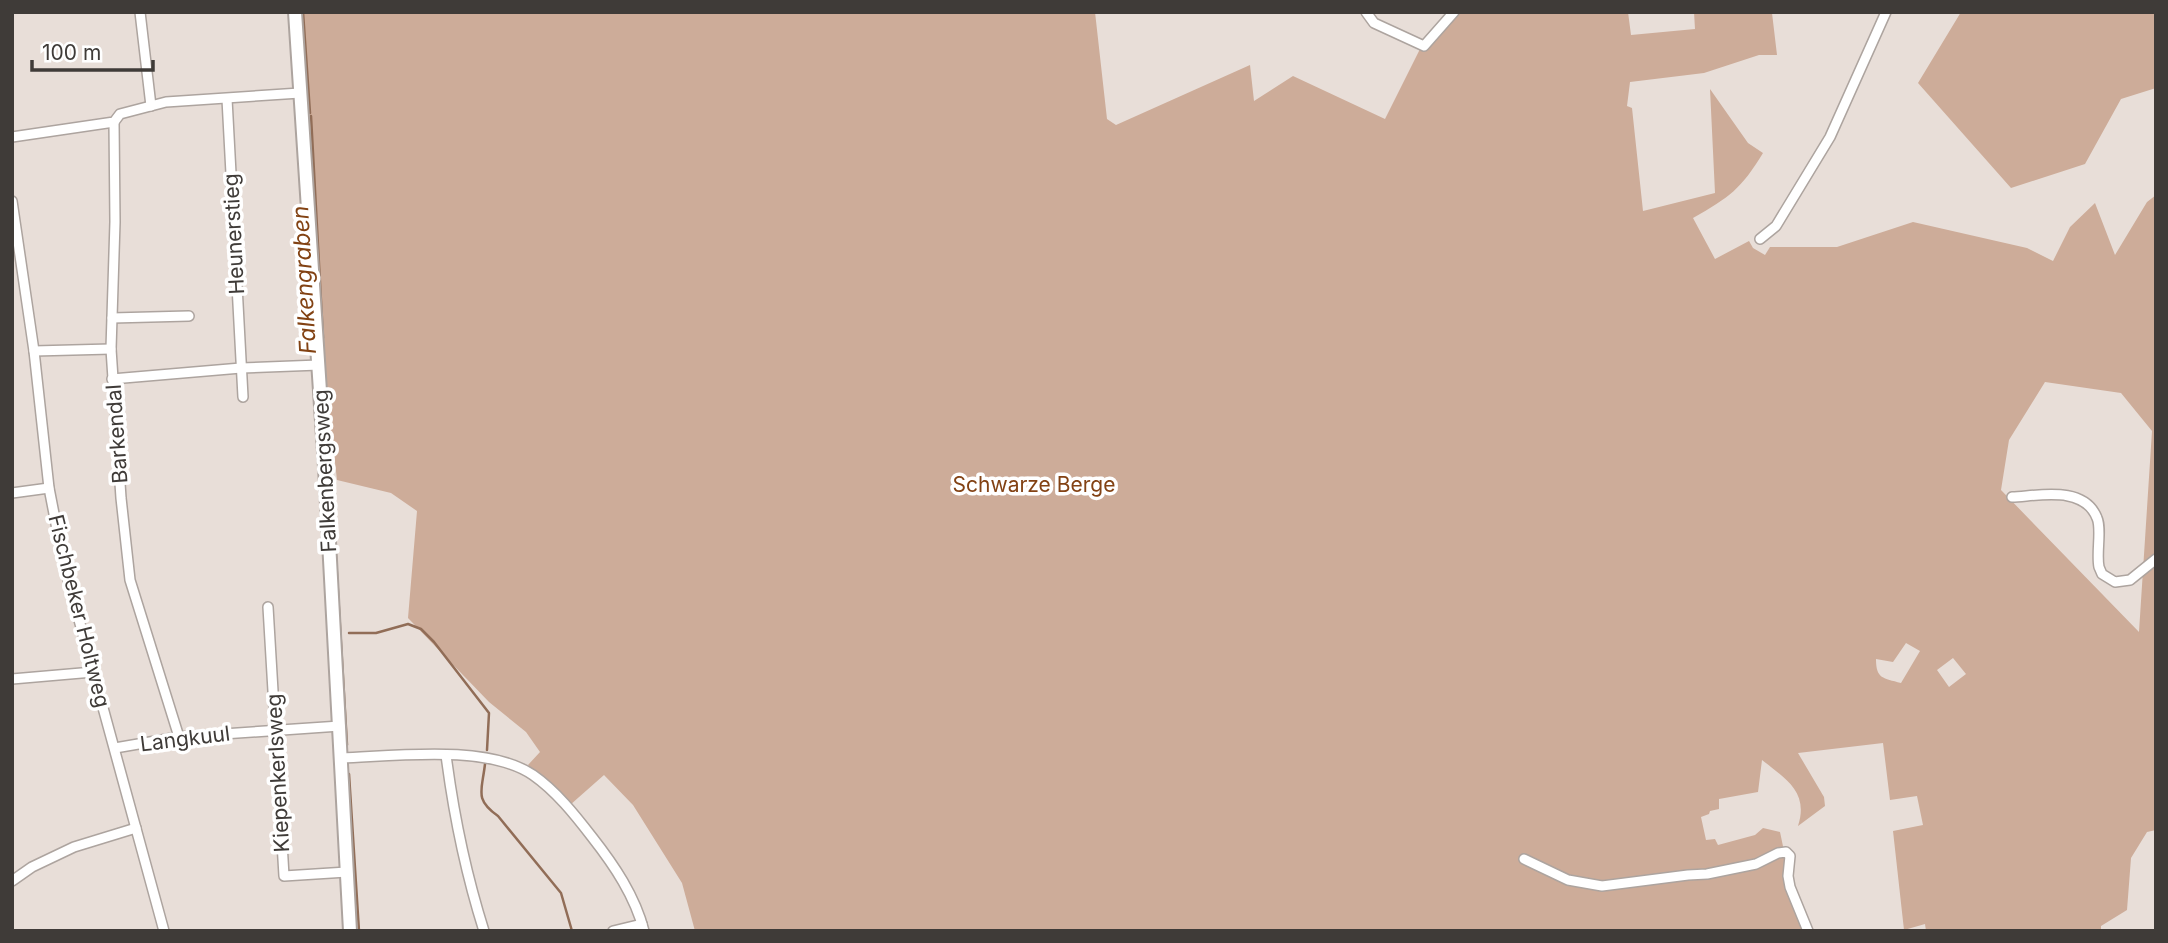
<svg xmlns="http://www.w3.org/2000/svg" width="2168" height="943" font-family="Inter,sans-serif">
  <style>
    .green { fill: #cdac99; fill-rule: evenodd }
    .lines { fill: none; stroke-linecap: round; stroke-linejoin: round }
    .stream { stroke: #916d57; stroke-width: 2.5 }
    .street-casing { stroke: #ada49f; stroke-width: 12 }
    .secondary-casing { stroke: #ada49f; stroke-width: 16 }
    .street { stroke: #fff; stroke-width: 9 }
    .secondary { stroke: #fff; stroke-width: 12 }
    .labels { text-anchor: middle; stroke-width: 7; stroke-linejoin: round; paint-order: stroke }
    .street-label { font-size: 21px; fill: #3f3b38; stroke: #fff }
    .park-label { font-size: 21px; fill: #834214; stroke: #fff }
    .water-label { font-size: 23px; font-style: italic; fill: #824213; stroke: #fff }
  </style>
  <rect width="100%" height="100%" fill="#e8ded8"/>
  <!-- green -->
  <g class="green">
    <path d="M298,12H1095L1107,119L1116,125L1250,65L1254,101L1293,76L1385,119L1420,49L1450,12H1628L1631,35L1695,29L1694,12H1777L1772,13L1777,55H1759L1704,73L1630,82L1627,106L1632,108L1643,211L1715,193L1710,89L1748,143L1763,153C1741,189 1730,197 1693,218L1715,259L1749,241L1753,248L1765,255L1770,247H1837L1913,222L2027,248L2053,261L2070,227L2095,203L2115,255L2147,202L2156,195V830L2147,832L2131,858L2127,910L2101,926V931H1926L1925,924L1904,930L1893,831L1923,825L1917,796L1890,800L1883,743L1798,753L1824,797L1825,806L1798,826C1809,792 1786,779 1762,760L1758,792L1719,799V809L1710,811L1709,814L1701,817L1706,840L1715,839L1718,845L1755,835L1763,828L1780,832L1784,851L1788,853V876L1808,931H695L682,883L633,805L604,775L570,805L528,765L540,752L526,732L489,702L408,618L417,511L391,493L337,480L333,445H327ZM2045,382L2121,393L2152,431L2139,632L2001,490L2009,440ZM1906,643L1920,651L1901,683C1883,678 1876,679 1876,659L1893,662ZM1953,658L1966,674L1949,687L1937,670Z"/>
    <path d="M1961,12H2156V88L2121,99L2085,164L2011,188L1918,83Z"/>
  </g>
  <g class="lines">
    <!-- stream -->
    <g class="stream">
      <path d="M303,12L310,113"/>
      <path d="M311,116L323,338"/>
      <path d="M333,507L347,745"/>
      <path d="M349,633H376L408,624L421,629L434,642L489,713L487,750"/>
      <path d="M485,764C482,791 474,799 498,816L561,893L572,931"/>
      <path d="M349,774L359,931"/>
    </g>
    <defs>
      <g id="street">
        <path d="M140,12L151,106"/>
        <path d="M1366,12L1374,23L1424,46L1454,12"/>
        <path d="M227,99L243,397"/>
        <path d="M114,122L115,222L111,349L121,498L130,580L179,737"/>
        <path d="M12,137L114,122L120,114L166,102L300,93"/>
        <path d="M12,201L34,351L49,488L64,565L164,931"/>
        <path d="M1760,239L1776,226L1830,137L1886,12"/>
        <path d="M112,318L189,316"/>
        <path d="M34,351L111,349"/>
        <path d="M112,379L241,368L319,365"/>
        <path d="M12,493L49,488"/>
        <path d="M2012,497C2038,496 2084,485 2097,518C2102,529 2096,553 2099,567L2102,574L2115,582L2130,580L2156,559"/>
        <path d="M268,607L284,876L347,872"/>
        <path d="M12,679L93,672"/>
        <path d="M115,748L179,737L340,726"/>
        <path d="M446,755C454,817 465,871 484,931"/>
        <path d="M342,758C395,756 488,744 533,775C556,791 575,815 592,837C614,865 635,896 644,931"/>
        <path d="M1524,859L1568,880L1602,886L1688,875L1707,874L1756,864L1778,853L1786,852L1790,856L1788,876L1790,887L1808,931"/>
        <path d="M12,881L32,867L74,847L136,828"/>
        <path d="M613,931L642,924"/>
      </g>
      <path id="secondary" d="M295,12L325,467L350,931"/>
    </defs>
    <!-- street casing -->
    <use href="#street" class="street-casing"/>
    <!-- secondary casing -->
    <use href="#secondary" class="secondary-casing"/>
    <!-- street -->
    <use href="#street" class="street"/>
    <!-- secondary -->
    <use href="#secondary" class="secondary"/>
  </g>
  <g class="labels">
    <!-- street labels -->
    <g class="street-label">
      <text transform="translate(234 234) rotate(-93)" y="7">Heunerstieg</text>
      <text transform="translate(117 434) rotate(-94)" y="7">Barkendal</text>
      <text transform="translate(325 471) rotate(-93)" y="7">Falkenbergsweg</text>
      <text transform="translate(79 611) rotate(76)" y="7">Fischbeker Holtweg</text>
      <text transform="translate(185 739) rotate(-7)" y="7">Langkuul</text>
      <text transform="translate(278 773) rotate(-93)" y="7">Kiepenkerlsweg</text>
    </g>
    <!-- park labels -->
    <g class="park-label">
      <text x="1034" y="492">Schwarze Berge</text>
    </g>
    <!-- water labels -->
    <g class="water-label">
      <text transform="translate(304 280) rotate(-93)" y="8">Falkengraben</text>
    </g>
  </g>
  <!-- border -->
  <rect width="2168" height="943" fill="none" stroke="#3f3b38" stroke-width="28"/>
  <!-- scale -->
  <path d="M32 60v10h121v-10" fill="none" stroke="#3f3b38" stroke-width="3.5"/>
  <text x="42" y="60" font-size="21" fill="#3f3b38" stroke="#ffffff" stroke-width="5" paint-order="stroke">100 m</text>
</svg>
